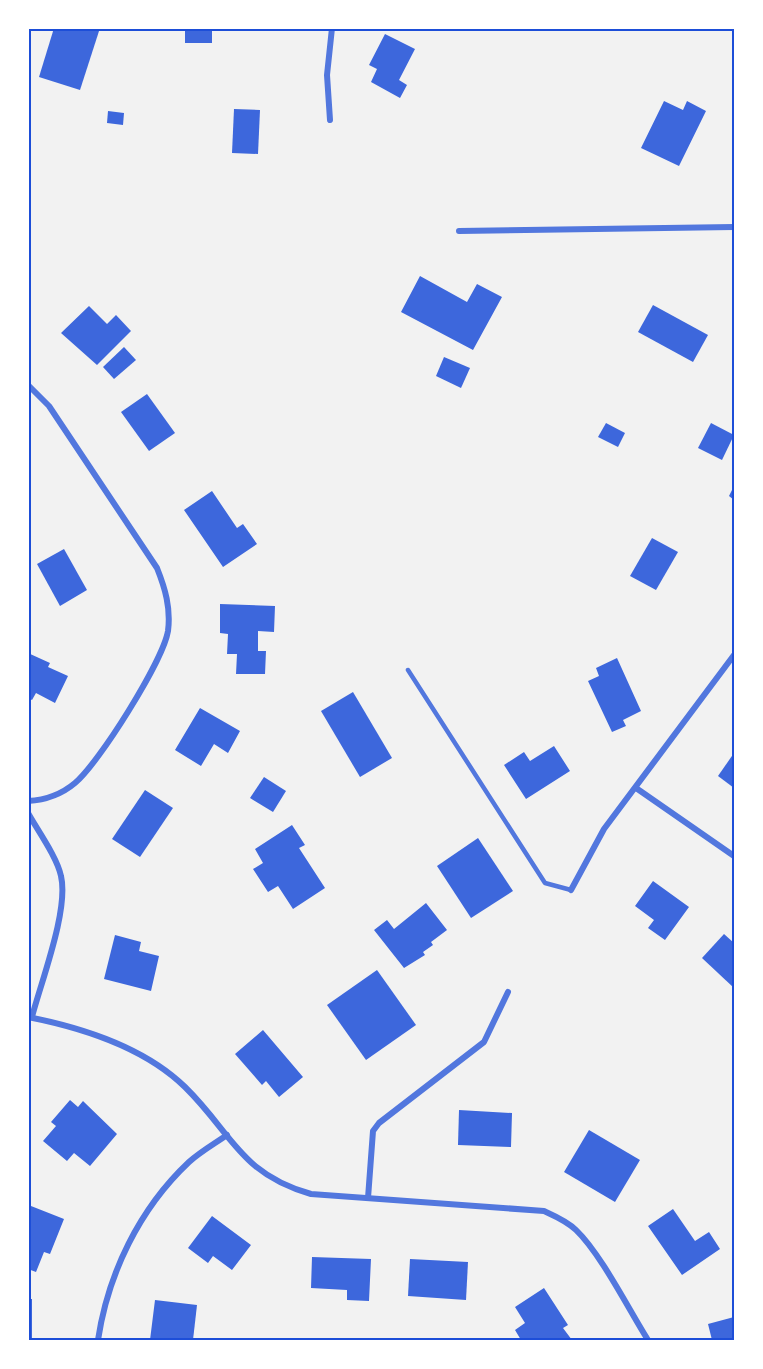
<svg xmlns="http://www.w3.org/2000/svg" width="763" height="1369" font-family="'Titillium Web',sans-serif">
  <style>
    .building { fill: #3d67dc }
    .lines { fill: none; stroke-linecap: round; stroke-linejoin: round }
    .service { stroke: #5277de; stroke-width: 4.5 }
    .minor { stroke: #5277de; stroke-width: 6 }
    .neatline { fill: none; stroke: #1d4ed8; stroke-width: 2 }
  </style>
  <rect width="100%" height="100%" fill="#f2f2f2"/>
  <!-- building -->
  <g class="building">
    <path d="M54,28H100L80,90L39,77Z"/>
    <rect x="185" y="28" width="27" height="15"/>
    <path d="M385,34L415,49L399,80L407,85L400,98L371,82L377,69L369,65Z"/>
    <path d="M664,101L683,110L687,101L706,111L679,166L641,148Z"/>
    <path d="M234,109L260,110L258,154L232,153Z"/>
    <path d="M108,111L124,113L123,125L107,123Z"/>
    <path d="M420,276L467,302L477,284L502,297L473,350L401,312Z"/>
    <path d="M653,305L708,335L693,362L638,332Z"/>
    <path d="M89,306L107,324L116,315L131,331L97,365L61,333Z"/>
    <path d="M124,347L136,360L114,379L103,367Z"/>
    <path d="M444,357L470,368L461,388L436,376Z"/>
    <path d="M147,394L175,433L149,451L121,412Z"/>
    <path d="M606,423L625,433L618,447L598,437Z"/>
    <path d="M711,423L734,435L722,460L698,448Z"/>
    <path d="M734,486V500L729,496Z"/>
    <path d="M212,491L237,528L243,524L257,544L223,567L184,510Z"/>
    <path d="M652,538L678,552L656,590L630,576Z"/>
    <path d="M64,549L87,590L60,606L37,564Z"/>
    <path d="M220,604L275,606L274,632L258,631V651H266L265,674H236L237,654H227L228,634L220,633Z"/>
    <path d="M28,653L50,663L48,667L68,676L55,703L36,693L32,700L28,698Z"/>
    <path d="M617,658L641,711L623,720L626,726L612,732L588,681L599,676L596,668Z"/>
    <path d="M353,692L392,758L360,777L321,711Z"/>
    <path d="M200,708L240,731L228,753L214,744L201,766L175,750Z"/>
    <path d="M554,746L570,771L526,799L504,765L524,752L530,761Z"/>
    <path d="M734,753V788L718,776Z"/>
    <path d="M264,777L286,791L273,812L250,798Z"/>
    <path d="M145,790L173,808L140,857L112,839Z"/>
    <path d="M292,825L305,845L299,848L325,888L293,909L278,886L268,892L253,869L263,863L255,849Z"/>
    <path d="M478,838L513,891L471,918L437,866Z"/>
    <path d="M653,881L689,907L665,940L648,928L654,920L635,906Z"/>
    <path d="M426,903L447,930L431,942L433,945L423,952L425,955L404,968L374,930L387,920L394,929Z"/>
    <path d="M724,934L734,943V988L702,958Z"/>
    <path d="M115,935L141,942L139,951L159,956L151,991L104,979Z"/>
    <path d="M377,970L416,1025L366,1060L327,1005Z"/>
    <path d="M263,1030L303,1077L279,1097L266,1081L262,1085L235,1054Z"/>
    <path d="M70,1100L78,1107L83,1101L117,1134L90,1166L74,1153L67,1161L43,1141L56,1126L51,1122Z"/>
    <path d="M459,1110L512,1113L511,1147L458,1145Z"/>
    <path d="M589,1130L640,1160L615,1202L564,1172Z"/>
    <path d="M31,1206L64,1219L50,1254L44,1252L36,1272L28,1269Z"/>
    <path d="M673,1209L695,1241L709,1232L720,1249L682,1275L648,1226Z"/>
    <path d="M212,1216L251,1245L232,1270L213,1256L208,1263L188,1248Z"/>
    <path d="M312,1257L371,1259L369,1301L347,1300V1290L311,1288Z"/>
    <path d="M410,1259L468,1262L466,1300L408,1296Z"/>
    <path d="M544,1288L568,1325L563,1328L572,1340H521L515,1330L525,1323L515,1307Z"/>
    <rect x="28" y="1299" width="4" height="41"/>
    <path d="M155,1300L197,1305L193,1340H150Z"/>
    <path d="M734,1317V1340H712L708,1324Z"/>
  </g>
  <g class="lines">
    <!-- service -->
    <path class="service" d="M408,670L545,883L571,890"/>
    <!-- minor -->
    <g class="minor">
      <path d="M330,120L327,75L332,28"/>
      <path d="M459,231L734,227"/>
      <path d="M28,385L49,406L157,568C165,588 171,608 168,631C163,661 99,763 75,783C62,794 45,800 28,801"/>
      <path d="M636,788L734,856"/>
      <path d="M28,813C38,831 57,857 61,876C69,910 41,982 32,1017"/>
      <path d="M571,890L604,829L734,655"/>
      <path d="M28,1017C84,1028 144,1047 185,1087C232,1133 240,1174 311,1194L544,1211C555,1216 567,1221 576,1230C601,1254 629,1310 648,1340"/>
      <path d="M368,1198L373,1131L379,1123L484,1042L508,992"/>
      <path d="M98,1340C108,1274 139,1209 189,1162C200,1152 214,1144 227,1135"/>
    </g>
  </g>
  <!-- border -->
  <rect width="763" height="1369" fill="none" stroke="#ffffff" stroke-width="60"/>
  <rect x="30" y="30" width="703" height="1309" class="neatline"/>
</svg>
